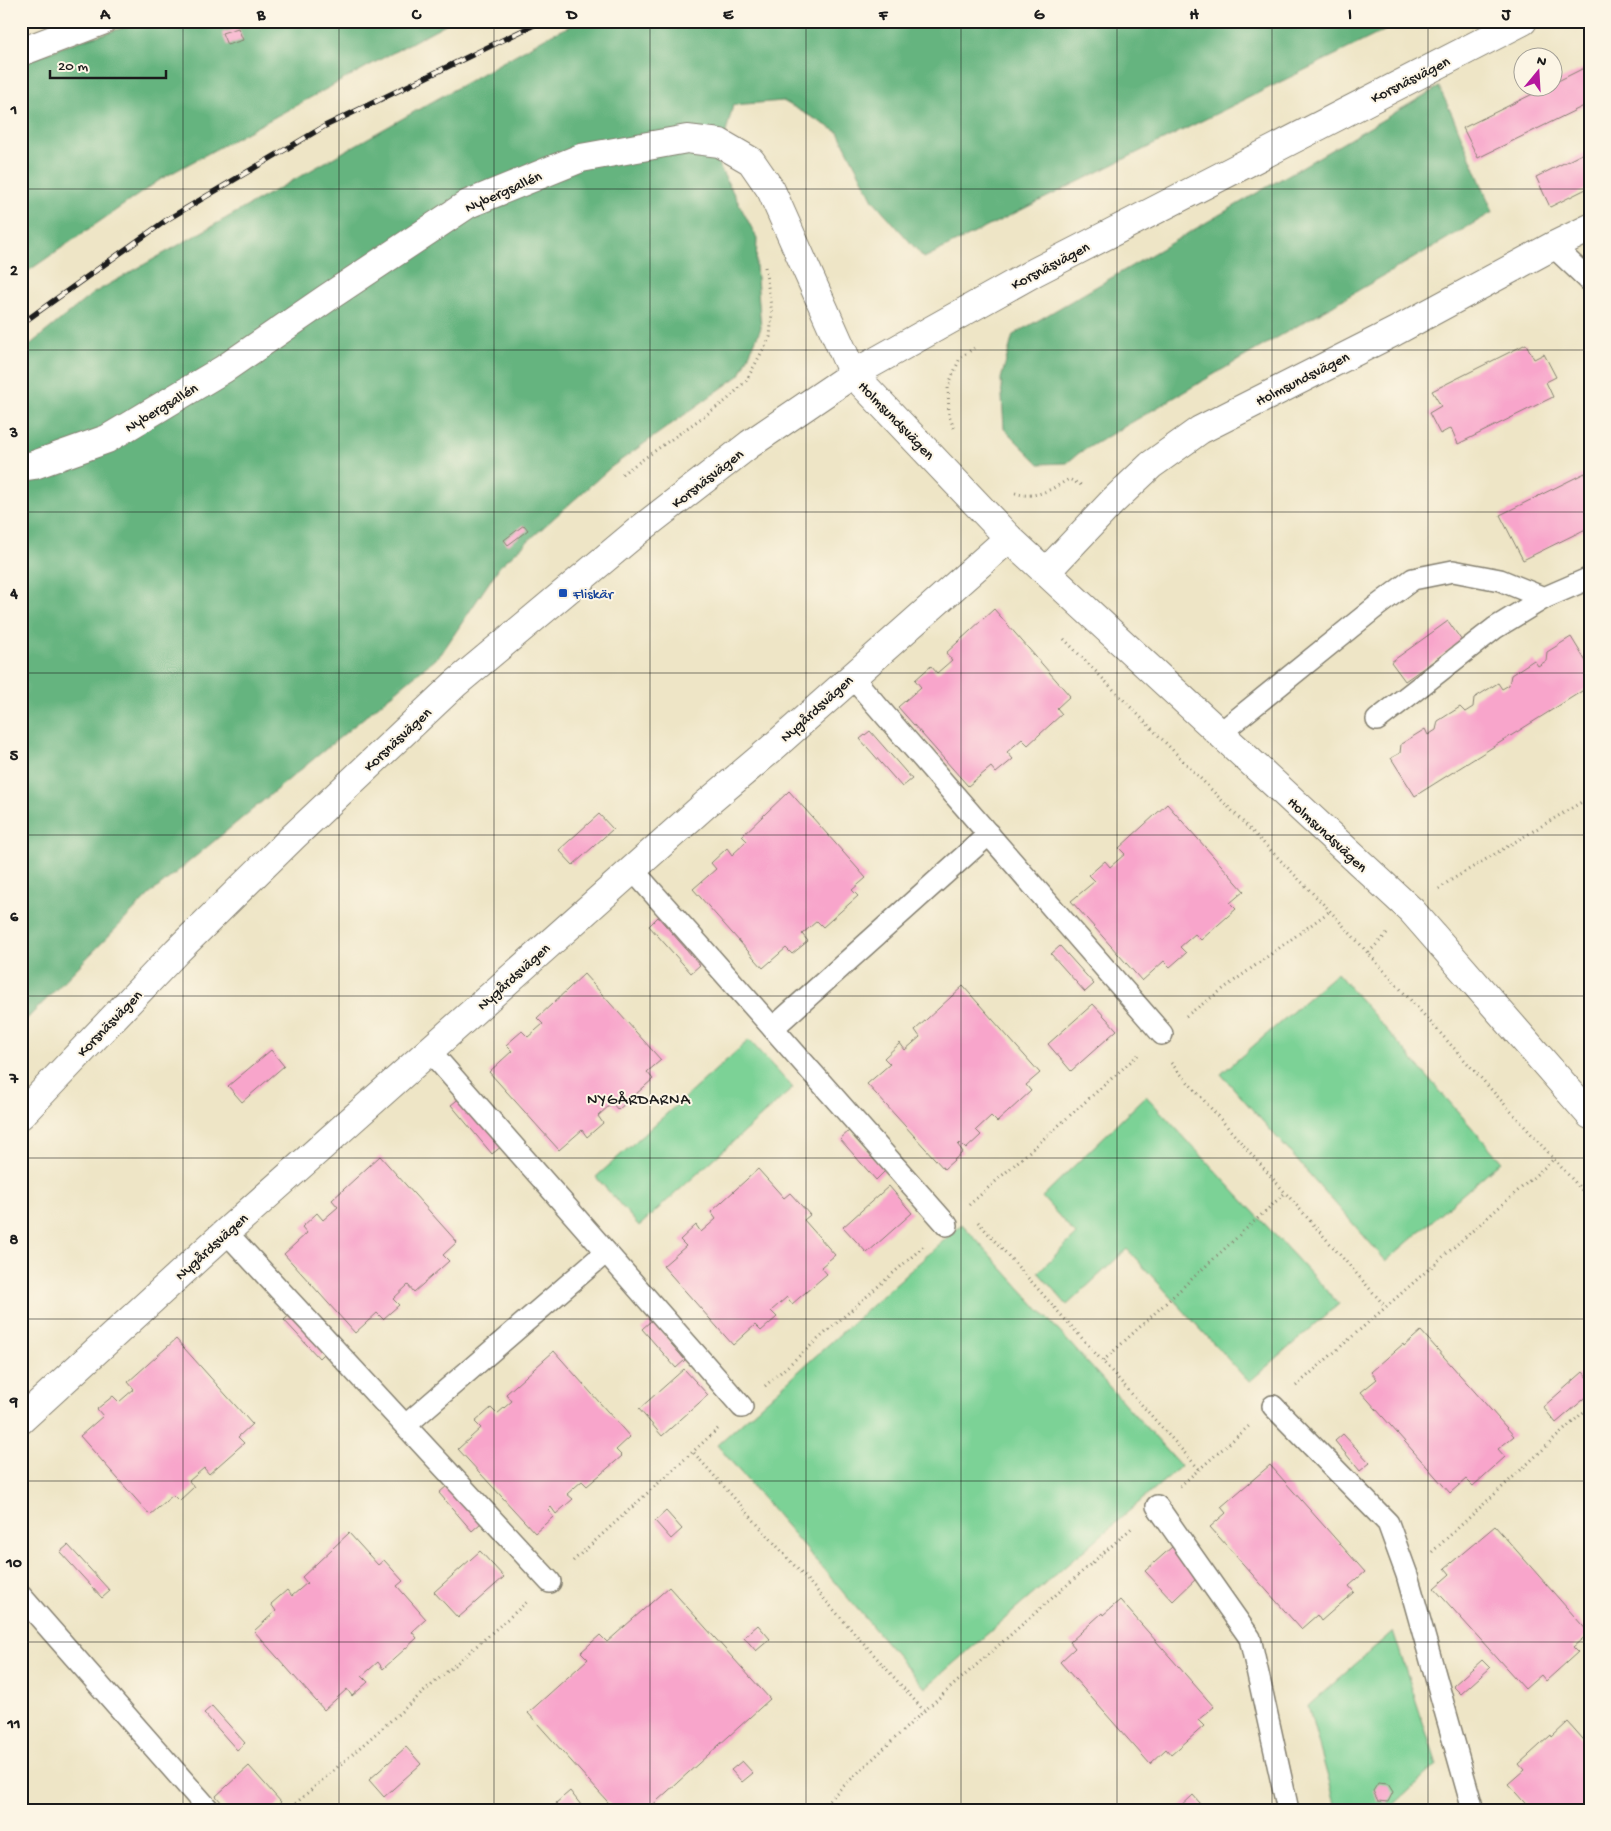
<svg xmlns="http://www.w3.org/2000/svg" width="1611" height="1831" font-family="'Gochi Hand',sans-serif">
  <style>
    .green { fill: #7cd296; stroke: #4c7759 }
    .forest { fill: #65b47f; stroke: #40684e }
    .building { fill: #f8a5cb }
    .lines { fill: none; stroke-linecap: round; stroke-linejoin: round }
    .service-casing { stroke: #858071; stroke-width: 24 }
    .minor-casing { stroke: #858071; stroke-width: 30 }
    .tertiary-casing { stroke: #858071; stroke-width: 30 }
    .path { stroke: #858071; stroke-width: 3; stroke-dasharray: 1 4; stroke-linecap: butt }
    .service { stroke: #fff; stroke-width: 21 }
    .minor { stroke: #fff; stroke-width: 28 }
    .tertiary { stroke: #fff; stroke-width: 28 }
    .rail-casing { stroke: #1c1c1c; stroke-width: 5.5 }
    .rail { stroke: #fcf5e5; stroke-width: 4; stroke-dasharray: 11; stroke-linecap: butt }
    .grid { fill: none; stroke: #1c1c1c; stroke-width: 1; stroke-opacity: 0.55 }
    .transit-dot { fill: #1a4fb4; stroke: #fcf5e5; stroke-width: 2 }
    .labels { text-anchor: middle; stroke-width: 4; stroke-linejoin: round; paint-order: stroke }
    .street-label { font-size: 15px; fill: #1c1c1c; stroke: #fcf5e5 }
    .transit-label { font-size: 15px; fill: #164399; stroke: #fcf5e5; text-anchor: start }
    .neighbourhood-label { font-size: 16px; letter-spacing: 1px; fill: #1c1c1c; stroke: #fcf5e5 }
    .neatline { fill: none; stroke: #1c1c1c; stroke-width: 2 }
    .grid-label { font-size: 16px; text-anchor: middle; font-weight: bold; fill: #1c1c1c }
  </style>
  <rect width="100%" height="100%" fill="#fcf5e5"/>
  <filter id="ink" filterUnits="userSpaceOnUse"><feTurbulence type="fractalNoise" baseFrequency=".02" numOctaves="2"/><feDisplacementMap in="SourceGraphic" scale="10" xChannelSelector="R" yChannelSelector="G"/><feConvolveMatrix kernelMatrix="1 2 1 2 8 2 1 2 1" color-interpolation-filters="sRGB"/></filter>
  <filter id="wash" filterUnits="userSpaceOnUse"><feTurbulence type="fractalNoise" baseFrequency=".0096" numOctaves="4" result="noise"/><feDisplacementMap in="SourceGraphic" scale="20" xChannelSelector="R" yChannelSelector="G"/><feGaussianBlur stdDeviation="1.12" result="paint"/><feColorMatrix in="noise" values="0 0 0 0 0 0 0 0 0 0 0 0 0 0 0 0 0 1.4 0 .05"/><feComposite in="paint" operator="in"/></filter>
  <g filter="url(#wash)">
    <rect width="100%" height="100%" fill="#eee5c6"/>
    <!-- green -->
    <g class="green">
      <path d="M1337,973L1501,1161L1386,1261L1221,1074Z"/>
      <path d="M749,1040L793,1088L639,1226L596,1177Z"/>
      <path d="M1146,1096L1339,1304L1249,1382L1127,1249L1067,1305L1038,1272L1076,1235L1042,1197Z"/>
      <path d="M962,1224L1181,1466L925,1688L717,1445Z"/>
      <path d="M1393,1631L1437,1765L1388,1810H1337L1308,1706Z"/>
    </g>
    <!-- forest -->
    <g class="forest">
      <path d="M145,21H451L161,179L21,276V64L70,44Z"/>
      <path d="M582,21H1404L924,258L873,200L838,132L783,101L733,105L718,164L757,238L756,266L761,328L740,375L610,468L500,566L441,654L150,894L21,1025V352L92,294L552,34Z"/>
      <path d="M1439,87L1454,119L1493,212L1079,453L1067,463L1039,464L1004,429L1001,379L1013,335Z"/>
    </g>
    <g id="blocks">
      <!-- building -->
      <g class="building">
        <path d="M238,28L243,40L227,45L222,33Z"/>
        <path d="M1590,65V103L1478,158L1463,128L1545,88H1554V83Z"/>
        <path d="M1590,150V187L1550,207L1536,177Z"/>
        <path d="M1526,344L1534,359L1544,354L1556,377L1546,382L1553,397L1458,444L1451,428L1440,434L1429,413L1441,406L1432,391Z"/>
        <path d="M1585,473L1590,483V527L1523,560L1500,515Z"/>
        <path d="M524,525L528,530L508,545L504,540Z"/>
        <path d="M994,609L1070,696L1057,708L1062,714L1028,745L1022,739L1007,752L1013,759L996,773L991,767L968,786L898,707L921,687L915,680L931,666L937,673L952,660L946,653Z"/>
        <path d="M1448,621L1462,641L1405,681L1391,662Z"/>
        <path d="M1571,637L1590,668V686L1415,796L1391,758L1400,753L1401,744L1425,729L1428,735L1436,730L1438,721L1460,707L1465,712L1473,707L1474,698L1498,683L1502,689L1509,685L1511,675L1534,660L1538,666L1546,661L1547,652Z"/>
        <path d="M870,731L912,779L902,787L860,739Z"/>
        <path d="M789,791L866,878L852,890L858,896L823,927L817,921L802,934L808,941L792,954L786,948L763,968L693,889L716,869L711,863L727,848L732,855L747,841L742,836Z"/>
        <path d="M1167,804L1244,891L1230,903L1236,909L1201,940L1195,934L1180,947L1186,953L1170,967L1164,961L1142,981L1071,901L1095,881L1089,875L1105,861L1110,867L1125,854L1119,848Z"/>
        <path d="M599,814L613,829L573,865L559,850Z"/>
        <path d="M658,917L700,965L691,973L649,926Z"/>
        <path d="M1060,946L1094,984L1085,992L1051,954Z"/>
        <path d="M584,974L661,1060L647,1072L653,1079L618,1110L612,1103L598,1116L603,1123L587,1137L582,1130L559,1150L489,1072L512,1051L506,1045L522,1031L528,1037L543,1024L537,1018Z"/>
        <path d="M963,986L1040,1073L1026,1085L1031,1091L997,1122L991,1116L976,1130L981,1135L966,1149L960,1143L958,1145L963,1152L944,1169L867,1084L890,1064L884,1058L900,1043L905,1050L920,1037L915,1030Z"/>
        <path d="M1093,1004L1117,1030L1071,1071L1048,1044Z"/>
        <path d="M271,1050L284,1066L242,1102L228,1086Z"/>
        <path d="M461,1097L502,1146L492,1154L451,1105Z"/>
        <path d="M849,1131L885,1171L876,1180L840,1139Z"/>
        <path d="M380,1156L457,1242L443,1255L449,1261L414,1292L408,1285L393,1299L399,1305L383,1319L377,1313L355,1333L284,1254L307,1233L302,1227L317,1213L323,1220L338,1207L332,1200Z"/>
        <path d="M758,1169L784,1198L790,1193L810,1215L804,1220L835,1255L821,1267L827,1274L792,1304L787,1297L771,1311L777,1317L761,1331L755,1325L733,1345L663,1266L686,1246L680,1240L696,1225L701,1232L716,1219L711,1212Z"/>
        <path d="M889,1186L912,1213L867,1253L843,1227Z"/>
        <path d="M294,1311L328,1349L319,1358L284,1320Z"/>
        <path d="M652,1320L685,1360L676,1368L642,1329Z"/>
        <path d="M1421,1331L1514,1436L1498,1449L1505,1457L1473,1486L1466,1479L1450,1493L1361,1392L1377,1379L1371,1372L1403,1344L1404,1346Z"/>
        <path d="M176,1339L252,1424L238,1437L244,1443L209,1474L204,1468L189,1481L194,1487L179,1501L173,1495L150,1515L80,1436L103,1416L97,1409L113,1396L119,1402L134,1389L128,1382Z"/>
        <path d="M554,1351L630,1437L616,1450L622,1456L587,1486L582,1481L567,1494L573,1499L556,1514L551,1507L548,1510L553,1517L535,1533L458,1449L481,1428L475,1422L491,1408L497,1414L512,1401L506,1394Z"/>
        <path d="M684,1369L708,1395L662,1436L639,1409Z"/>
        <path d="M1583,1372L1590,1380V1394L1556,1423L1543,1407Z"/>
        <path d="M1343,1434L1370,1463L1360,1471L1335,1441Z"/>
        <path d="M1270,1465L1365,1572L1349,1586L1354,1592L1321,1621L1317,1615L1301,1629L1210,1527L1226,1513L1221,1507Z"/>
        <path d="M448,1485L481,1523L472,1531L439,1493Z"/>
        <path d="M666,1511L682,1529L671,1539L655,1521Z"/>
        <path d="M1495,1526L1589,1633L1573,1647L1578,1652L1546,1681L1541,1675L1525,1689L1434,1588L1450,1574L1445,1568Z"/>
        <path d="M349,1533L378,1565L384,1560L403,1581L397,1586L426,1619L412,1632L417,1638L383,1669L378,1662L362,1676L368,1682L352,1696L347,1689L324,1710L254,1631L276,1611L271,1604L287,1590L292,1596L307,1583L302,1577Z"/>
        <path d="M68,1545L110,1591L102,1598L60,1552Z"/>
        <path d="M1173,1546L1199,1576L1173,1601L1145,1571Z"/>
        <path d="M480,1551L504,1577L458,1618L434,1592Z"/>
        <path d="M669,1587L770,1699L647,1810H615L528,1713L588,1659L581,1652L600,1635L607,1642Z"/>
        <path d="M1120,1600L1214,1707L1198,1720L1204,1726L1171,1755L1166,1749L1150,1764L1060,1662L1075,1648L1070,1642L1102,1613L1103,1615Z"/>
        <path d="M758,1625L770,1639L756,1651L744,1637Z"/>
        <path d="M1482,1660L1490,1668L1461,1694L1453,1686Z"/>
        <path d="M212,1706L245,1743L237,1750L204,1713Z"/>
        <path d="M1568,1722L1590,1747V1810H1531L1508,1784L1524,1770L1519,1764L1551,1735L1552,1737Z"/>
        <path d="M406,1747L421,1764L384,1797L369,1780Z"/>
        <path d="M742,1761L753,1773L742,1782L731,1770Z"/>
        <path d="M249,1766L281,1802L273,1810H228L216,1796Z"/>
        <path d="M1378,1783L1388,1784L1393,1792L1388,1802L1378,1801L1373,1791Z"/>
        <path d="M570,1791L581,1805L576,1810H561L556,1803Z"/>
        <path d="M1193,1795L1206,1810H1177Z"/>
      </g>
    </g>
  </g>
  <g filter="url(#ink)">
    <use href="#blocks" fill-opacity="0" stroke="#858071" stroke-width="1"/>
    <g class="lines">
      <defs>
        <g id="service">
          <path d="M1553,246L1590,281"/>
          <path d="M852,677L1162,1034"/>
          <path d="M1377,720L1495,628L1544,598"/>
          <path d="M1219,734L1377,606L1413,579L1453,571L1500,580L1544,598L1590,578"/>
          <path d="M632,869L947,1225"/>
          <path d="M773,1028L989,834"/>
          <path d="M429,1050L742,1407"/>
          <path d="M226,1232L550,1582"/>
          <path d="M1273,1406L1388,1523L1407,1575L1473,1810"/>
          <path d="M406,1425L606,1252"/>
          <path d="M1157,1506L1250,1638L1288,1810"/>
          <path d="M21,1596L209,1810"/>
        </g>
        <g id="minor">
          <path d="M21,52L102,21"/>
          <path d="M21,467L34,465L107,439L224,369L327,298L468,204L581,158L687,139L720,143L751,161L771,190L853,374L1009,538L1412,911L1590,1115"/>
          <path d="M1046,572L1113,501L1151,465L1200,430L1394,332L1553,246L1590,228"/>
          <path d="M21,1420L226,1232L705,805L770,750L1009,538"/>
        </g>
        <path id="tertiary" d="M21,1115L177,951L293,837L455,684L638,531L750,444L853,374L1035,272L1523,21"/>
      </defs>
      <!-- service casing -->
      <use href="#service" class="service-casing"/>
      <!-- minor casing -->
      <use href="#minor" class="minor-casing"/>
      <!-- tertiary casing -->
      <use href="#tertiary" class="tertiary-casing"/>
      <!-- path -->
      <g class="path">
        <path d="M954,428L949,416L948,386L960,358L974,348"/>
        <path d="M622,474L727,400L746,381L770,337L772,313L765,267"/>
        <path d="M1015,493C1035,500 1052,489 1069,479L1081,485"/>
        <path d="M1064,639L1330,911L1368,953"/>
        <path d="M1439,889L1448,882L1590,797"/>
        <path d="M1387,934L1368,953L1590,1199"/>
        <path d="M1186,1016L1330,911"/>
        <path d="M1171,1063L1385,1306"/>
        <path d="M969,1205L1138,1055"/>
        <path d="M978,1222L1199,1469"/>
        <path d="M1103,1361L1285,1193"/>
        <path d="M765,1386L924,1246"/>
        <path d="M1296,1386L1554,1159"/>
        <path d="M694,1453L924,1711"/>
        <path d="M1180,1486L1249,1426"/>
        <path d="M1432,1552L1590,1406"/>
        <path d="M573,1561L720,1427"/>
        <path d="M288,1810L527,1602"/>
        <path d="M818,1810L924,1711L1134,1526"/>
      </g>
      <!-- service -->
      <use href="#service" class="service"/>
      <!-- minor -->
      <use href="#minor" class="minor"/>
      <!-- tertiary -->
      <use href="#tertiary" class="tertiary"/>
      <defs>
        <path id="rail" d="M21,324L168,219L325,126L542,21"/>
      </defs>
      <!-- rail casing -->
      <use href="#rail" class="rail-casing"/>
      <!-- rail -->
      <use href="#rail" class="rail"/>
    </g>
  </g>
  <!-- grid -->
  <path class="grid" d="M183,21V1810M339,21V1810M494,21V1810M650,21V1810M806,21V1810M961,21V1810M1117,21V1810M1272,21V1810M1428,21V1810M21,189H1590M21,350H1590M21,512H1590M21,673H1590M21,835H1590M21,996H1590M21,1158H1590M21,1319H1590M21,1481H1590M21,1642H1590"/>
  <!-- markers -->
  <rect class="transit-dot" x="558" y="588" width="10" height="10" rx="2.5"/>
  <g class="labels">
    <!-- street labels -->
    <g class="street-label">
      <text transform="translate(1410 79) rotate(-27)" y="5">Korsnäsvägen</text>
      <text transform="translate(503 191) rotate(-24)" y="5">Nybergsallén</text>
      <text transform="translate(1050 265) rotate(-28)" y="5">Korsnäsvägen</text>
      <text transform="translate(1302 378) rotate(-27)" y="5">Holmsundsvägen</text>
      <text transform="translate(161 407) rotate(-31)" y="5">Nybergsallén</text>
      <text transform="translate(897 420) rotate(46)" y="5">Holmsundsvägen</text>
      <text transform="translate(707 478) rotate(-38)" y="5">Korsnäsvägen</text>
      <text transform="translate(816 708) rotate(-42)" y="5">Nygårdsvägen</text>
      <text transform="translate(397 739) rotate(-43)" y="5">Korsnäsvägen</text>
      <text transform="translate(1328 834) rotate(43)" y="5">Holmsundsvägen</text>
      <text transform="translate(513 976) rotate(-42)" y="5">Nygårdsvägen</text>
      <text transform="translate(109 1023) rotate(-46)" y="5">Korsnäsvägen</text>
      <text transform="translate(211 1246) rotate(-42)" y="5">Nygårdsvägen</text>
    </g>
    <!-- transit labels -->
    <g class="transit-label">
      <text x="573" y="598">Fliskär</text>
    </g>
    <!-- neighbourhood labels -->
    <g class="neighbourhood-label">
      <text x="639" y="1104">NYGÅRDARNA</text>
    </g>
  </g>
  <!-- margin -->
  <rect width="1611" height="1831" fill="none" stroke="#fcf5e5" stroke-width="55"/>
  <!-- north arrow -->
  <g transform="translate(1538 72) rotate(18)"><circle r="24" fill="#fcf5e5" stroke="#a29e95"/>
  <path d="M0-4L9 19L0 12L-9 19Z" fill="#b5179e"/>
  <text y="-8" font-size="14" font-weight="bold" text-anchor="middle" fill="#1c1c1c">N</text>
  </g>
  <!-- scale -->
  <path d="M50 70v8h116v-8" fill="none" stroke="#1c1c1c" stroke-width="2.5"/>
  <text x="58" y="70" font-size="15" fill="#1c1c1c" stroke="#fcf5e5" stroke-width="4" paint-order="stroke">20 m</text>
  <rect x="28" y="28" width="1556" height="1776" class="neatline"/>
  <g class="grid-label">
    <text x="105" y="19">A</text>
    <text x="261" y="19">B</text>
    <text x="416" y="19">C</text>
    <text x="572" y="19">D</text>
    <text x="728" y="19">E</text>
    <text x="883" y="19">F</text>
    <text x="1039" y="19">G</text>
    <text x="1194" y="19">H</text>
    <text x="1350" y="19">I</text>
    <text x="1506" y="19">J</text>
    <text x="14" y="114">1</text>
    <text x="14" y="275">2</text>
    <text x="14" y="437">3</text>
    <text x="14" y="598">4</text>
    <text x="14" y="760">5</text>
    <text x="14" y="921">6</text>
    <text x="14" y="1083">7</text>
    <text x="14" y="1244">8</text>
    <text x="14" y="1406">9</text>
    <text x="14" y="1567">10</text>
    <text x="14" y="1728">11</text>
  </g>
</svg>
